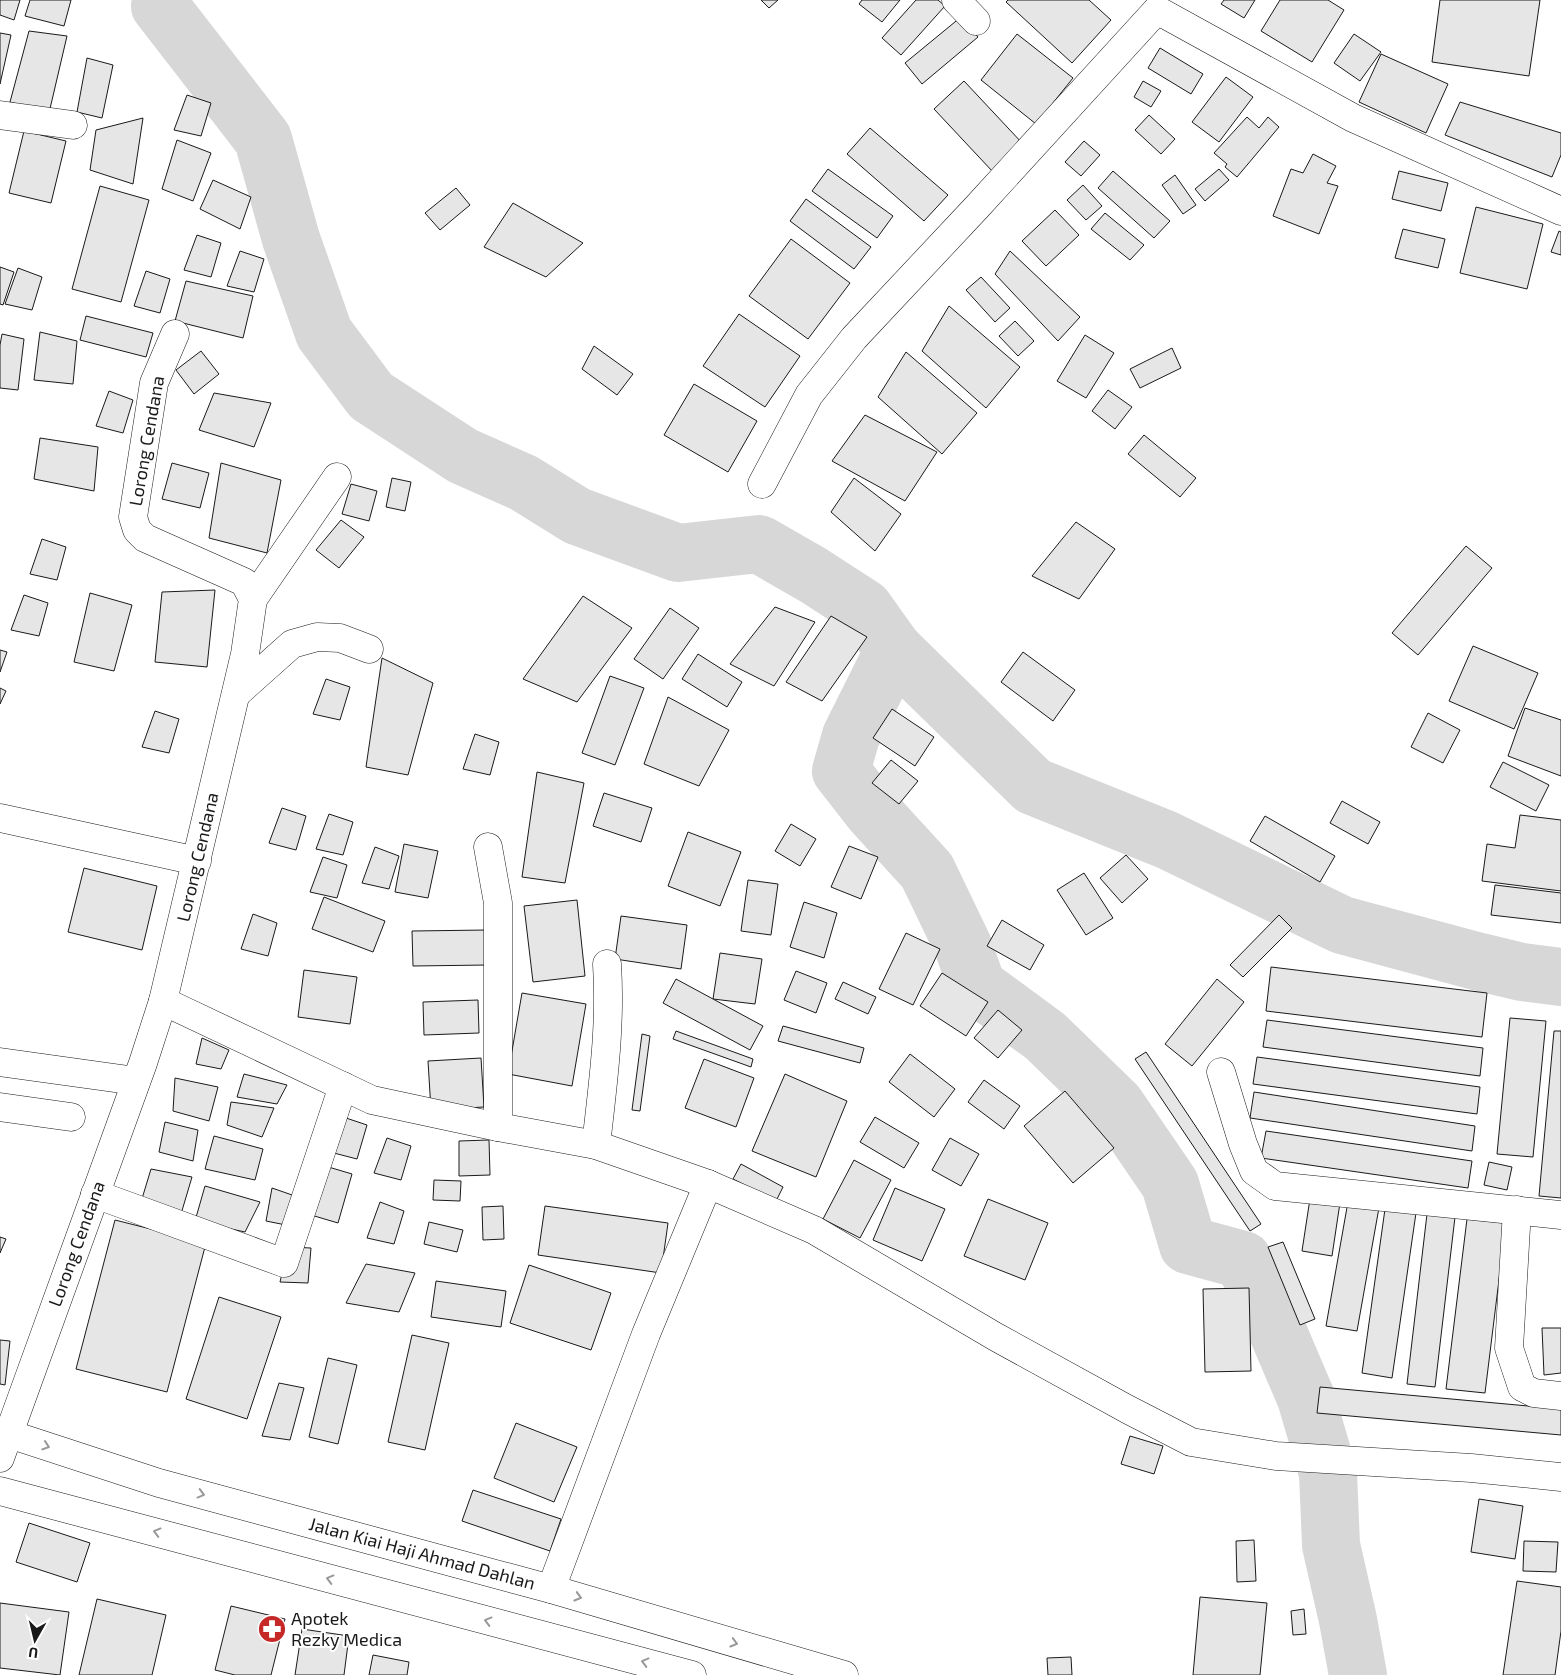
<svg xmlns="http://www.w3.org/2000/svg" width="1561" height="1675" font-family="'Exo 2',sans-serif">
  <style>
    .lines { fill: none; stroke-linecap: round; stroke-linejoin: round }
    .river { stroke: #d7d7d7; stroke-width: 58 }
    .building { fill: #e6e6e6; stroke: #1a1a1a }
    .minor-casing { stroke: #1a1a1a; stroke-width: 29 }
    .major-casing { stroke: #1a1a1a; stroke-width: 29 }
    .minor { stroke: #fff; stroke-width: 28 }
    .major { stroke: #fff; stroke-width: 28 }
    .oneway { stroke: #989898 }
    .labels { text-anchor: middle; stroke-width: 4; stroke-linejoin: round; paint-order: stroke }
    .street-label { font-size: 18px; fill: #1a1a1a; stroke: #fff }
    .poi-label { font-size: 18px; fill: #1a1a1a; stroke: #fff; text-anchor: start }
  </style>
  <rect width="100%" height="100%" fill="#fff"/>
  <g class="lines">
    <!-- river -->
    <g class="river">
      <path d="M161,0L160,6L263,139L291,239L324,333L371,396L463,456L524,483L577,516L678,553L759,544L813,575L864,608L894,650L851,736L841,771L873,812L927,871L963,946L977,986L1045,1036L1116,1105L1170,1184L1188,1245L1243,1260L1277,1330L1306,1398L1328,1473L1331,1545L1348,1620L1358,1675"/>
      <path d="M894,650L1033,786L1167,840L1342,925L1476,961L1522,972L1561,977"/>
    </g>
  </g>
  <!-- building -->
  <g class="building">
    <path d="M0,0H20L14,20L0,15Z"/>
    <path d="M30,0H71L64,26L25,16Z"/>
    <path d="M761,0H778L769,8Z"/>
    <path d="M862,0H900L882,22L859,4Z"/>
    <path d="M916,0H938L945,6L901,55L882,38Z"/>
    <path d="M1008,0H1089L1111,20L1072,63L1006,2Z"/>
    <path d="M1224,0H1255L1244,18L1221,4Z"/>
    <path d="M1280,0H1328L1344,10L1312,62L1261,31Z"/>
    <path d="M1440,0H1540L1529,76L1432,62Z"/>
    <path d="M961,17L978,37L922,84L905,63Z"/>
    <path d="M29,31L67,36L49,113L10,102Z"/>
    <path d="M0,33L11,35L0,84Z"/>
    <path d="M1017,34L1073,78L1036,124L981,80Z"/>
    <path d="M1354,34L1381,52L1360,81L1334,63Z"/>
    <path d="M1160,48L1203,74L1191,94L1148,68Z"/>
    <path d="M1381,54L1448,84L1426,133L1359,102Z"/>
    <path d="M87,58L113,65L102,118L77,112Z"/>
    <path d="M1226,77L1253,97L1219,142L1192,122Z"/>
    <path d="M964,81L1023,144L993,172L934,109Z"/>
    <path d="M1143,81L1161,91L1151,107L1134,97Z"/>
    <path d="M187,95L211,103L201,136L174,130Z"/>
    <path d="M1460,102L1561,133V155L1552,177L1445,135Z"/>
    <path d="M1149,115L1175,139L1161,154L1135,130Z"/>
    <path d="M1247,117L1259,128L1268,117L1279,127L1237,177L1225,167L1227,164L1214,153Z"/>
    <path d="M143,118L133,184L90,170L96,130Z"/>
    <path d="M870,128L948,195L924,221L847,154Z"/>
    <path d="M24,131L66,141L51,203L9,193Z"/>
    <path d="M177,140L211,153L193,201L162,189Z"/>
    <path d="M1084,141L1100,155L1081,176L1065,162Z"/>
    <path d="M1313,154L1336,166L1327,183L1338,186L1319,234L1273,216L1291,169L1303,173Z"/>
    <path d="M828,169L893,216L877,238L812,191Z"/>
    <path d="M1219,169L1229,180L1205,201L1195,189Z"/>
    <path d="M1113,171L1170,221L1154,238L1098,188Z"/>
    <path d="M1399,171L1448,183L1441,211L1392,199Z"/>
    <path d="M1175,175L1196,205L1183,214L1162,185Z"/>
    <path d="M213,180L251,197L240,229L200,209Z"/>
    <path d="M1083,185L1102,206L1086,220L1067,200Z"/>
    <path d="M100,186L149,200L121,302L72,289Z"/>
    <path d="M456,188L470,205L440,230L425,213Z"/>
    <path d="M806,199L871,247L854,269L790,221Z"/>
    <path d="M513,203L583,243L546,277L484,247Z"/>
    <path d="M1476,207L1543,224L1527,289L1460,273Z"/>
    <path d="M1055,210L1079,235L1046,266L1022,241Z"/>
    <path d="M1105,213L1144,245L1130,260L1091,229Z"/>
    <path d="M1403,229L1445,239L1438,268L1395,258Z"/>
    <path d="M1559,231L1561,232V255L1551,252Z"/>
    <path d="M197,235L221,243L211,277L184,270Z"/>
    <path d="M791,239L850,283L808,339L749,296Z"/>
    <path d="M240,251L264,259L254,292L227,286Z"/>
    <path d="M1010,251L1080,317L1058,341L995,274Z"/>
    <path d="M0,267L14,272L3,305L0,304Z"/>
    <path d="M18,268L42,277L32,310L5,304Z"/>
    <path d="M146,271L170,279L160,313L134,306Z"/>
    <path d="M981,277L1010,308L995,322L966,290Z"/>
    <path d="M186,281L253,296L243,338L175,321Z"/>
    <path d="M949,306L1020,367L986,408L922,351Z"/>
    <path d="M739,314L800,356L765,407L703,366Z"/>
    <path d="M86,316L153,333L146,357L80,340Z"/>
    <path d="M1015,321L1034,341L1018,356L999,336Z"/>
    <path d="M40,332L77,341L73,384L34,380Z"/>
    <path d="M2,334L24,339L18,390L0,388V345Z"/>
    <path d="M1085,335L1114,353L1086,398L1057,381Z"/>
    <path d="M594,346L633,374L617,395L582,369Z"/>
    <path d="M1172,348L1181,368L1140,388L1130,369Z"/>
    <path d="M201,351L219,374L194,394L176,370Z"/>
    <path d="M906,352L977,413L942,454L878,397Z"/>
    <path d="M694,384L757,421L728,472L664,435Z"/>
    <path d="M1108,390L1132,407L1115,429L1092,411Z"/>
    <path d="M109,391L133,400L123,433L96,426Z"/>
    <path d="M214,393L271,403L254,447L199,430Z"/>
    <path d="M865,415L937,452L905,501L832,461Z"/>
    <path d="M1144,435L1196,478L1180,497L1128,454Z"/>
    <path d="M40,438L98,447L94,491L34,479Z"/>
    <path d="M172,463L209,473L200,508L162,499Z"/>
    <path d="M221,463L281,480L267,553L209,538Z"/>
    <path d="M392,478L411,482L405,511L386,507Z"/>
    <path d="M854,478L901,514L875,551L831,512Z"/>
    <path d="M351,484L377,491L369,521L342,514Z"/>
    <path d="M341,520L364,537L339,568L316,550Z"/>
    <path d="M1076,522L1115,549L1079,599L1032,576Z"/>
    <path d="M42,539L66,547L57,580L30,574Z"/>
    <path d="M1466,546L1492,568L1418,655L1392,633Z"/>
    <path d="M215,590L207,667L155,662L162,592Z"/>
    <path d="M90,593L132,605L114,671L74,662Z"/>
    <path d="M24,595L48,603L39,636L11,630Z"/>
    <path d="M583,596L632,628L577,702L523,679Z"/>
    <path d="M775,607L815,622L774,686L730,664Z"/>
    <path d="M670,608L699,628L663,679L634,659Z"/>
    <path d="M831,616L867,637L822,701L786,682Z"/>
    <path d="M1473,646L1538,673L1514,729L1449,701Z"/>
    <path d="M0,650L7,652L0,672Z"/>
    <path d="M1023,652L1075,690L1053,721L1001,682Z"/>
    <path d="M698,654L742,682L727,707L682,679Z"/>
    <path d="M382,658L433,683L408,775L366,767Z"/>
    <path d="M610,676L644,688L615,765L582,753Z"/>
    <path d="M326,679L350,687L340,720L313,714Z"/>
    <path d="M0,688L6,691L0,704Z"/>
    <path d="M668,697L729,730L699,786L644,764Z"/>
    <path d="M1525,708L1561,720V776L1508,756Z"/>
    <path d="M892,709L934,737L915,766L873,738Z"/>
    <path d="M155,711L179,719L169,753L142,747Z"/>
    <path d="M1428,713L1460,730L1443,763L1411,747Z"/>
    <path d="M475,734L499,742L490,775L463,769Z"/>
    <path d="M891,760L918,781L899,804L872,783Z"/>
    <path d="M1503,762L1549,785L1536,811L1490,787Z"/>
    <path d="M537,772L584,783L565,883L522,877Z"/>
    <path d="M604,793L652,808L641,842L593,826Z"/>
    <path d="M1342,801L1380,822L1368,844L1330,823Z"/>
    <path d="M282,808L306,816L296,850L269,843Z"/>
    <path d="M329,814L353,822L343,855L316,849Z"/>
    <path d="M1520,815L1561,820V891L1482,881L1487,844L1515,848Z"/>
    <path d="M1265,816L1335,856L1320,882L1250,841Z"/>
    <path d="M791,824L816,839L800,866L775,851Z"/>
    <path d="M688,832L741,852L720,906L668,886Z"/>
    <path d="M404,844L438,851L428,898L395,892Z"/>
    <path d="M849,846L878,857L861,899L831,887Z"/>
    <path d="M375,847L399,856L389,889L362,883Z"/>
    <path d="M1126,855L1148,879L1122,903L1100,878Z"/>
    <path d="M323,857L347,865L337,898L310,892Z"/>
    <path d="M84,868L157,886L142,950L68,932Z"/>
    <path d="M1084,873L1113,918L1086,935L1057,890Z"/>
    <path d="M748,880L778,884L771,935L741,931Z"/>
    <path d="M1495,885L1561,893V923L1491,915Z"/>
    <path d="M324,897L385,921L373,952L312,929Z"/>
    <path d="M577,900L585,976L533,982L524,906Z"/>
    <path d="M804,902L837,913L824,958L790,947Z"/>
    <path d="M253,914L277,923L268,956L241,949Z"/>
    <path d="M1279,915L1292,928L1243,977L1230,965Z"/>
    <path d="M621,916L687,925L681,969L615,959Z"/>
    <path d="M1002,920L1044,945L1030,970L987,946Z"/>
    <path d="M487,930L488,965L413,966L412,931Z"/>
    <path d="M906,933L940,949L913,1005L879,989Z"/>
    <path d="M720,953L762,959L755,1004L713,999Z"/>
    <path d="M1271,967L1487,993L1482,1037L1266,1011Z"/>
    <path d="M304,970L357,977L350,1024L298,1017Z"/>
    <path d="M796,971L827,983L816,1013L784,1000Z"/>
    <path d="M942,973L988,1002L966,1036L920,1006Z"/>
    <path d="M676,979L763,1026L750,1050L663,1003Z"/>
    <path d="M1217,979L1244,1002L1192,1066L1165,1044Z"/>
    <path d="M843,982L876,997L868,1014L835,999Z"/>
    <path d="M522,993L586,1004L572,1086L508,1074Z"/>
    <path d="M478,1000L479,1033L424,1035L423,1002Z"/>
    <path d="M998,1010L1022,1030L998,1058L974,1038Z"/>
    <path d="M1510,1018L1546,1021L1533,1157L1497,1154Z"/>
    <path d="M1267,1020L1483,1048L1480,1076L1263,1047Z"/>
    <path d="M783,1026L864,1048L860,1063L778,1041Z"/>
    <path d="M676,1031L753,1059L751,1067L673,1039Z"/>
    <path d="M1554,1031H1561V1198L1539,1196Z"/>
    <path d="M642,1034L650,1036L640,1111L632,1110Z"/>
    <path d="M202,1038L229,1050L221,1069L196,1064Z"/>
    <path d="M1146,1052L1261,1224L1250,1231L1135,1059Z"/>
    <path d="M910,1054L955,1089L934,1117L889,1082Z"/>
    <path d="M1257,1057L1480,1087L1477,1114L1253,1084Z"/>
    <path d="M481,1058L484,1107L431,1110L428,1061Z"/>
    <path d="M704,1059L754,1078L736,1127L685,1108Z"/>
    <path d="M244,1074L287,1085L277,1104L237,1097Z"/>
    <path d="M785,1074L847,1101L816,1177L752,1151Z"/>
    <path d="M175,1078L218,1087L209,1121L173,1111Z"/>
    <path d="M984,1080L1020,1106L1004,1129L968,1102Z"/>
    <path d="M1065,1091L1114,1148L1073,1183L1024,1126Z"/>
    <path d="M1254,1092L1475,1126L1472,1151L1250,1118Z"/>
    <path d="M231,1102L274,1108L262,1137L227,1125Z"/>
    <path d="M343,1117L367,1125L357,1159L330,1152Z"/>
    <path d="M875,1117L919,1143L904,1168L860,1142Z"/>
    <path d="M165,1122L198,1130L193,1161L159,1152Z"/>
    <path d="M1266,1131L1472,1161L1468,1188L1261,1158Z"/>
    <path d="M214,1136L263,1149L255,1180L205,1169Z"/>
    <path d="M387,1138L411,1146L401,1180L374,1173Z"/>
    <path d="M950,1138L979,1154L961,1186L932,1170Z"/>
    <path d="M489,1140L490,1175L459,1176V1141Z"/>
    <path d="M854,1160L891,1180L860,1238L823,1219Z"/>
    <path d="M1489,1162L1512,1167L1507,1190L1484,1185Z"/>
    <path d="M315,1163L352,1174L338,1223L301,1212Z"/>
    <path d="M741,1164L783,1187L776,1201L733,1179Z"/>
    <path d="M151,1169L192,1177L181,1214L141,1202Z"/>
    <path d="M434,1180L461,1181L460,1201L433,1200Z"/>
    <path d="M205,1186L260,1202L245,1232L195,1221Z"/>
    <path d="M272,1188L295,1196L291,1226L266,1221Z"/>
    <path d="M895,1188L945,1209L922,1261L873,1240Z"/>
    <path d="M1311,1192L1341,1196L1332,1256L1302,1251Z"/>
    <path d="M1349,1196L1380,1202L1357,1331L1326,1326Z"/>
    <path d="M988,1199L1048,1223L1025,1280L964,1256Z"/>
    <path d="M380,1202L404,1211L394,1244L367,1238Z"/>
    <path d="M503,1206L504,1239L483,1240L482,1207Z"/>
    <path d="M545,1206L668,1223L661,1273L538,1255Z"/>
    <path d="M1385,1209L1416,1213L1392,1378L1362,1373Z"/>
    <path d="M1427,1214L1455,1217L1435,1387L1407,1384Z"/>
    <path d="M1467,1219L1506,1223L1485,1393L1446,1389Z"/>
    <path d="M115,1220L206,1243L167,1392L76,1369Z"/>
    <path d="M429,1222L463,1230L457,1252L424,1244Z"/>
    <path d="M0,1237L6,1239L0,1253Z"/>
    <path d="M1283,1242L1315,1319L1300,1325L1268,1247Z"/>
    <path d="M288,1247L311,1248L308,1283L280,1282Z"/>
    <path d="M366,1264L415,1273L399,1312L346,1303Z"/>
    <path d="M529,1265L611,1293L591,1350L510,1323Z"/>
    <path d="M436,1281L506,1291L501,1327L431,1317Z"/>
    <path d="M1249,1288L1251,1371L1205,1372L1203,1289Z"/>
    <path d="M219,1297L281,1317L247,1419L186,1399Z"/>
    <path d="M1542,1328H1561V1373L1544,1375Z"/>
    <path d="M412,1335L449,1343L425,1450L388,1442Z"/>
    <path d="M0,1340L10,1341L5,1385L0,1384Z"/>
    <path d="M328,1358L357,1365L338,1444L309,1437Z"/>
    <path d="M279,1383L304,1388L290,1440L262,1436Z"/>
    <path d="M1320,1387L1561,1409V1435L1317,1413Z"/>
    <path d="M516,1423L577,1447L554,1502L494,1478Z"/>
    <path d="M1130,1436L1163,1446L1154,1474L1121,1464Z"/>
    <path d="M473,1490L561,1519L550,1551L462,1521Z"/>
    <path d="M1479,1499L1523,1506L1515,1559L1471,1552Z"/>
    <path d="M29,1523L90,1543L77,1582L16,1562Z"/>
    <path d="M1254,1540L1256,1581L1237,1582L1236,1541Z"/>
    <path d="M1524,1541L1558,1542L1556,1572L1523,1571Z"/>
    <path d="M1517,1581L1561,1587V1631L1555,1675H1503Z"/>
    <path d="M1200,1597L1267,1603L1260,1675H1193Z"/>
    <path d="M97,1599L166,1615L152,1675H79Z"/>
    <path d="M0,1603L69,1612L60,1675L0,1668Z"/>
    <path d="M231,1606L285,1619L271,1675H235L215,1670Z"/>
    <path d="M1304,1609L1306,1634L1293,1635L1291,1611Z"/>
    <path d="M302,1629L349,1636L344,1675H295Z"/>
    <path d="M373,1655L409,1662L407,1675H369Z"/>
    <path d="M1071,1657L1072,1675H1048L1047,1658Z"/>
  </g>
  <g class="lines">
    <defs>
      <g id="minor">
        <path d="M956,0L976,21"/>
        <path d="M0,115L73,125"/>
        <path d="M762,484L809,395L854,338L977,207L1157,10L1353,118L1561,211"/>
        <path d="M253,599L337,477"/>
        <path d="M236,694L292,644L317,637L340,638L369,649"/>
        <path d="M0,818L197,861"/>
        <path d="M488,847L498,903V1127"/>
        <path d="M163,1001L372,1100L498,1127L596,1145L708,1184L814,1230L996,1337L1127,1409L1191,1442L1276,1456L1471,1468L1561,1477"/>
        <path d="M0,1062L136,1081"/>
        <path d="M1221,1072L1243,1144L1254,1171L1275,1186L1561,1215"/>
        <path d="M0,1107L71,1117"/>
        <path d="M596,1145C603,1083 611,1026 607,964"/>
        <path d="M95,1194L284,1263L343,1086"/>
        <path d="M1517,1210L1509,1348L1522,1387L1534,1393L1561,1396"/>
        <path d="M0,1458L143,1063L163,1001L245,654L253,599L244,582L145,538L137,530L133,517L154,383L175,334"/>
        <path d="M551,1589L646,1334L708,1184"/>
      </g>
      <g id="major">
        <path d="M0,1431L159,1483L551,1589L844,1675"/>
        <path d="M0,1491L692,1675"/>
      </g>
    </defs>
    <!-- minor casing -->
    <use href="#minor" class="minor-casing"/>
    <!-- major casing -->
    <use href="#major" class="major-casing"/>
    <!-- minor -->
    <use href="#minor" class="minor"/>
    <!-- major -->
    <use href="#major" class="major"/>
  </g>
  <!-- one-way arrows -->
  <defs><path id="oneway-chevron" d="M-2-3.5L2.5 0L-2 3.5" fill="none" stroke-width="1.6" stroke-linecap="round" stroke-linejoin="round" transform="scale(1.25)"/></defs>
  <g class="oneway">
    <use href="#oneway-chevron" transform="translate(46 1446) rotate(18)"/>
    <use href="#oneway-chevron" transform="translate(201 1494) rotate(15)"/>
    <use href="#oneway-chevron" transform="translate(157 1532) rotate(-165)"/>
    <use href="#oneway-chevron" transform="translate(330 1579) rotate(-165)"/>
    <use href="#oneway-chevron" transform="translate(578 1597) rotate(16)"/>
    <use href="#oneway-chevron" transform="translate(488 1621) rotate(-165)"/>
    <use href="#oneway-chevron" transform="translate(734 1643) rotate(16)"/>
    <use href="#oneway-chevron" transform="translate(645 1662) rotate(-165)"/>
  </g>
  <!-- icons -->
  <defs>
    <symbol id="pharmacy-disc" viewBox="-11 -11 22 22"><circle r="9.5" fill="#c62828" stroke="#fff"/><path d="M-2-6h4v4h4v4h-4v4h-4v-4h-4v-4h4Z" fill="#fff"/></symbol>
  </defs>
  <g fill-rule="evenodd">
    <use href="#pharmacy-disc" x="256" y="1613" width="32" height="32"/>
  </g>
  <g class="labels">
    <!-- street labels -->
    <g class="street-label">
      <text transform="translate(147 441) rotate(-80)" y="6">Lorong Cendana</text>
      <text transform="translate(198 857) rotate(-77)" y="6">Lorong Cendana</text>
      <text transform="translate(77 1244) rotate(-70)" y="6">Lorong Cendana</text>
      <text transform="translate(422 1554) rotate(15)" y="6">Jalan Kiai Haji Ahmad Dahlan</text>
    </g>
    <!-- poi labels -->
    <g class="poi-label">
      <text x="291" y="1625">Apotek<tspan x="291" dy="21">Rezky Medica</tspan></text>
    </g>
  </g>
  <!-- north arrow -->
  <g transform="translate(35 1640) rotate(188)" stroke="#ffffff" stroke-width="4" paint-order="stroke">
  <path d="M0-4L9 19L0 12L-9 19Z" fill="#1a1a1a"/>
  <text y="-8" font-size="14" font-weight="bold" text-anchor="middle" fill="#1a1a1a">U</text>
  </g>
</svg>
